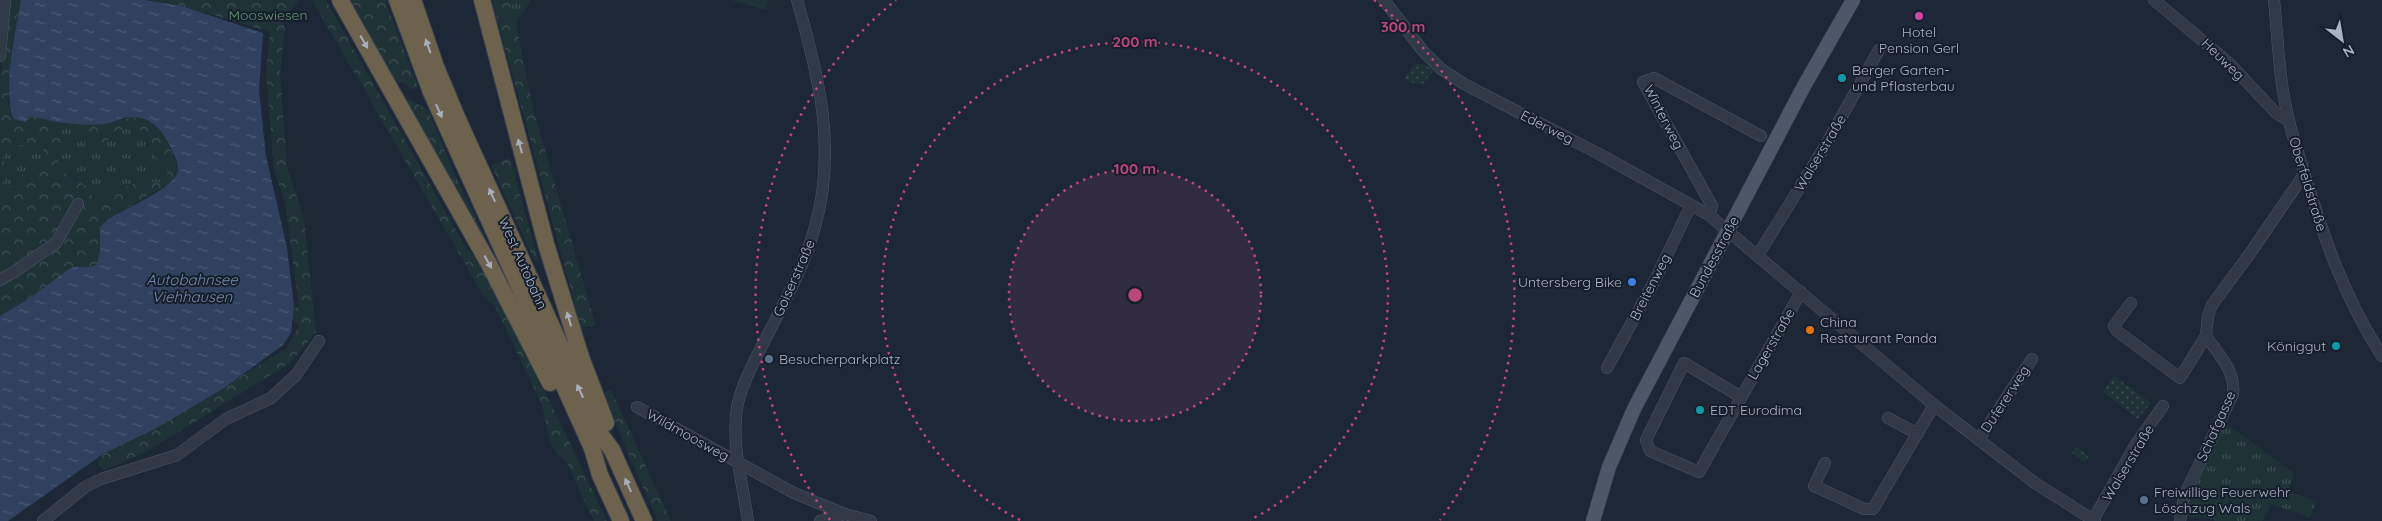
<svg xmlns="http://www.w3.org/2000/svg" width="2382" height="521" font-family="Quicksand,sans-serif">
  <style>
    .grass { fill: url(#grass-tufts) }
    .forest { fill: url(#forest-crowns); fill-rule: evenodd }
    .park { fill: url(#park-dots) }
    .garden { fill: #1f3337 }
    .water { fill: url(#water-ripples) }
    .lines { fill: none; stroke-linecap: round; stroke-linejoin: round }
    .minor-casing { stroke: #4e5665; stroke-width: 12 }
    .major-casing { stroke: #3a4250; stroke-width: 15 }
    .highway-casing { stroke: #3b4351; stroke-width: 18 }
    .minor { stroke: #313947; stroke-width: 11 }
    .major { stroke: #4e5767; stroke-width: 14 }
    .highway { stroke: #6d624d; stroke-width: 16 }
    .oneway { fill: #a7afbe }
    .ring { fill: none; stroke: #bb467a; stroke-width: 2.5; stroke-dasharray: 2.5 5 }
    .hotel-dot { fill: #d1479c; stroke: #171e2b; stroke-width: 2 }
    .culture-dot { fill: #0f9aa8; stroke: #171e2b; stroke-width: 2 }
    .shop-dot { fill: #3f7fe0; stroke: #171e2b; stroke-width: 2 }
    .food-dot { fill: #e8710a; stroke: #171e2b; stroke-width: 2 }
    .service-dot { fill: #5c6f8a; stroke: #171e2b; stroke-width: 2 }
    .labels { text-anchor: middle; stroke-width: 4; stroke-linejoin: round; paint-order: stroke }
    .park-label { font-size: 14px; fill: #619570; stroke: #171e2b }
    .poi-label { font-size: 14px; fill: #aab3c4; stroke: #171e2b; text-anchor: start }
    .street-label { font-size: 14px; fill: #aab3c4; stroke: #171e2b }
    .water-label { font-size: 15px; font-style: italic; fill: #7088af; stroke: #171e2b }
    .centre { fill: #bb467a; stroke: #171e2b; stroke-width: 2.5 }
    .ring-label { font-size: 15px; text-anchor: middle; font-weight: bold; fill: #bb467a; stroke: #171e2b; stroke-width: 4; stroke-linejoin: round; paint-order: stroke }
  </style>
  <defs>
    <pattern id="grass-tufts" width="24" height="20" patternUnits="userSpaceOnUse" patternTransform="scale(1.25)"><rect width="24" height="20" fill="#1f3337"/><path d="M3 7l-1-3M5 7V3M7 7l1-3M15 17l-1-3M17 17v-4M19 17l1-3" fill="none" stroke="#3d4e52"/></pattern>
    <pattern id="forest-crowns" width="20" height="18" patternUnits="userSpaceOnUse" patternTransform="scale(1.25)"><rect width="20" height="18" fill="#1f3337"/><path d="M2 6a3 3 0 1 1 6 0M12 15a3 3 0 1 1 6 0" fill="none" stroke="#3d4e52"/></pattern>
    <pattern id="park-dots" width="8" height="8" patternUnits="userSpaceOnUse" patternTransform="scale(1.25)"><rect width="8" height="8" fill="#1f3337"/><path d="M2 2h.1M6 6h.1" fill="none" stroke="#3d4e52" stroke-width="1.8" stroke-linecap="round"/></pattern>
    <pattern id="water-ripples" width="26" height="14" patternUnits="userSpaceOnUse" patternTransform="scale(1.25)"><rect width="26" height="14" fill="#2f415f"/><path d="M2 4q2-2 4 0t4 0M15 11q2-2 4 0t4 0" fill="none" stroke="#4a5a74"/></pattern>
  </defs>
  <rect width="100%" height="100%" fill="#1d2736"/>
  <!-- grass -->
  <g class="grass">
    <path d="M509,0H531L516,23Z"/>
    <path d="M46,125C65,127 90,124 98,145H104C115,129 123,126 142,130L148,135L147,145L168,169L167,175L159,183L140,180L130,186L111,189L95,201L77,179L61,170C56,158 57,144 54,131Z"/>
    <path d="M21,144L31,148H41L45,153L42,163L27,170L6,190L2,187L6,171L3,157L8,150Z"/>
    <path d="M454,173L496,260L447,177L451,178Z"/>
    <path d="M2225,423L2294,473L2289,492L2316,501L2310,518L2271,504L2263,521H2215L2214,519L2183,516L2186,501Z"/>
  </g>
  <!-- forest -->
  <g class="forest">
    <path d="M8,0H21L13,43L8,104L28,116L55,121H117L135,116L146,119L163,133L175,158L178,171L173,181L107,220L100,227V250L97,264C88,270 78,264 69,269L30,298L0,316V78ZM47,125C65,126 91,125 97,145H104C115,129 123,126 142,130L148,135C147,153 157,156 168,169L167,175L159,183L140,180L130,186L111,189L95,201L87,187L61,170L58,161L63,133L54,131ZM23,144L31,148H41L45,152L42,163L27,170L6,190L2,187L6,171L3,157L8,150Z"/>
    <path d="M149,0H300L282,20L285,29L280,73L287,166L304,219L316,332L290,363L146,452L104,470L97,464L103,454L155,429L287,348L299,326L287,314L292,309L299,306L285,202L274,170L266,72L270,32L182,6Z"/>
    <path d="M312,0H326L466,248L480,261L528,355L607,521H594L567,463L554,449L549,438L542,405L495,306L483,295Z"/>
    <path d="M349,0H385L418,87L410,90L407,84L402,82L397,84Z"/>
    <path d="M492,0H509L516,23L533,108L596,326L581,327Z"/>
    <path d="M408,99L428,110L454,173L451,178L447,177L406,106Z"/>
    <path d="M510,158L538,260L535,262L491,165Z"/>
    <path d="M611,390L671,521H658L629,456L604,393Z"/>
  </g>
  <!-- park -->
  <g class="park">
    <path d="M1415,64H1422L1434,70L1423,84H1415L1404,78Z"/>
    <path d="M2114,376L2151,403L2138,419L2103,392Z"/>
    <path d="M2076,447L2089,456L2085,462L2072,453Z"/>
  </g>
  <!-- garden -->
  <path class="garden" d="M730,0H769L766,10Z"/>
  <!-- water -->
  <path class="water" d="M21,0H145L182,6L263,33L259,91L266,156L287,248L294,305L291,333L283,345L224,388L155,429L103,454L8,521H0V316L30,298L69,269C78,264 88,270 97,264L100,250V227L107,220C121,211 176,187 178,171C179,162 172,150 168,142C161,130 152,119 137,117C125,115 115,123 104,124C79,127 52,121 28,116L26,122L13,119C3,85 15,35 21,0Z"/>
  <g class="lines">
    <defs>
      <g id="minor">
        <path d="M1384,0L1423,51L1441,69L1464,84L1601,155L1709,215L1934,405L2035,483L2095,521"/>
        <path d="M2154,0L2229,63L2276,113L2289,121"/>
        <path d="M2274,0C2278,40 2279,81 2289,121C2293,138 2299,155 2304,172C2323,236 2345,299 2382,356"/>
        <path d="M0,56L5,0"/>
        <path d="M1709,215L1712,206L1643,82L1654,78L1761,136"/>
        <path d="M1758,255L1824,148L1879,50"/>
        <path d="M0,280L14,272L56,243L78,204"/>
        <path d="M2131,303L2114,326L2117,331L2180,378L2206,336"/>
        <path d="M1607,368L1654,282L1691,205"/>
        <path d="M1741,397L1684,363L1646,440L1650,451L1699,472L1801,292"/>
        <path d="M637,407L794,493L845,514"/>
        <path d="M1888,418L1918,434"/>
        <path d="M1979,439L2032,359"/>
        <path d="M1825,463L1814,486L1864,509H1873L1934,405"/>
        <path d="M2093,520L2136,444L2163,406"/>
        <path d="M43,521L85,487L101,479L177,455L226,419L271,398L296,375L319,341"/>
        <path d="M748,521C743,484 731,445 737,408C741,385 754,362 764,342C783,304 804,268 815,227C837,149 819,76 797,0"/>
        <path d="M820,521L845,514L871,521"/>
        <path d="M2180,521L2184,496L2233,394C2236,371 2218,354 2206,336L2208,316L2212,305L2251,252L2305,173"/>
      </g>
      <path id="major" d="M1593,521L1609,467L1634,409L1804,86L1853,0"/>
      <g id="highway">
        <path d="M340,0L488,262L550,383"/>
        <path d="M397,0L431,92L592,448L600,475L621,521"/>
        <path d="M413,0L436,67L456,115L601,435L612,450L644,521"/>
        <path d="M482,0L546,244L581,357L606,423"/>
      </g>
    </defs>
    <!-- minor casing -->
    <use href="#minor" class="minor-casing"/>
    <!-- major casing -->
    <use href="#major" class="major-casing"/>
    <!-- highway casing -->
    <use href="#highway" class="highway-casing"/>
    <!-- minor -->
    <use href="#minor" class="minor"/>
    <!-- major -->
    <use href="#major" class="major"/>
    <!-- highway -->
    <use href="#highway" class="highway"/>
  </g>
  <!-- one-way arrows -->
  <defs><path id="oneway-solid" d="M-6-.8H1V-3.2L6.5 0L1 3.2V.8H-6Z" transform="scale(1.25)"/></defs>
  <g class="oneway">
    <use href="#oneway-solid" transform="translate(364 42) rotate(60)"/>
    <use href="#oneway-solid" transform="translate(428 46) rotate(-110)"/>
    <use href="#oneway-solid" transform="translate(439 111) rotate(66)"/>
    <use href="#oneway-solid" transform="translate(520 146) rotate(-105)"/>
    <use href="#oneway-solid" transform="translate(492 195) rotate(-114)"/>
    <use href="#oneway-solid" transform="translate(488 262) rotate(61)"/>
    <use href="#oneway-solid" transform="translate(569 319) rotate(-107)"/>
    <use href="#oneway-solid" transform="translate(580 391) rotate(-115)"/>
    <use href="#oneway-solid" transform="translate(628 485) rotate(-114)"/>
  </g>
  <!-- distance rings -->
  <circle cx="1135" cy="295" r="126" fill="#bb467a" fill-opacity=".12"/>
  <g class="ring">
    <circle cx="1135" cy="295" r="126"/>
    <path d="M1020 520A253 253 0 1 1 1250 520"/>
    <path d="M830 520A379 379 0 0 1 896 0M1374 0A379 379 0 0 1 1440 520"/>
  </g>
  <!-- markers -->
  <circle class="hotel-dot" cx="1919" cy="16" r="5"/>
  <g class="culture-dot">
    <circle cx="1842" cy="78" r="5"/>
    <circle cx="2336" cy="346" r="5"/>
    <circle cx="1700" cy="410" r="5"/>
  </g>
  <circle class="shop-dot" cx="1632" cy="282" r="5"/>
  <circle class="food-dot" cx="1810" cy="330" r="5"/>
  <g class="service-dot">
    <circle cx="769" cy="359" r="5"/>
    <circle cx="2144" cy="500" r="5"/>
  </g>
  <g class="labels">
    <!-- park labels -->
    <g class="park-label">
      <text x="268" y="20">Mooswiesen</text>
    </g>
    <!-- poi labels -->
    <g class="poi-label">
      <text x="1919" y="37" text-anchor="middle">Hotel<tspan x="1919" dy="16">Pension Gerl</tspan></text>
      <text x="1852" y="75">Berger Garten-<tspan x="1852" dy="16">und Pflasterbau</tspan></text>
      <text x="1622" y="287" text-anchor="end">Untersberg Bike</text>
      <text x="1820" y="327">China<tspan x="1820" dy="16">Restaurant Panda</tspan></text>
      <text x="2326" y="351" text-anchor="end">Königgut</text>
      <text x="779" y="364">Besucherparkplatz</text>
      <text x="1710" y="415">EDT Eurodima</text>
      <text x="2154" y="497">Freiwillige Feuerwehr<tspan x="2154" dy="16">Löschzug Wals</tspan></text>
    </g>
    <!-- street labels -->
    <g class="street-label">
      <text transform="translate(2223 59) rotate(44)" y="5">Heuweg</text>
      <text transform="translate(1664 117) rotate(63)" y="5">Winterweg</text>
      <text transform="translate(1547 127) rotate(27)" y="5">Ederweg</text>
      <text transform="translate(1820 153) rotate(-59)" y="5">Walserstraße</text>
      <text transform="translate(2308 184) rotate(73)" y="5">Oberfeldstraße</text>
      <text transform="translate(1714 257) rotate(-62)" y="5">Bundesstraße</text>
      <text transform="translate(523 263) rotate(66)" y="5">West Autobahn</text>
      <text transform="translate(794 278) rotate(-66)" y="5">Goiserstraße</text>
      <text transform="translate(1650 287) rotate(-63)" y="5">Breitenweg</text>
      <text transform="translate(1771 344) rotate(-60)" y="5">Lagerstraße</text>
      <text transform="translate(2005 399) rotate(-57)" y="5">Dufererweg</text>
      <text transform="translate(2216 426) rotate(-66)" y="5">Schafgasse</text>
      <text transform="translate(688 435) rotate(29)" y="5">Wildmoosweg</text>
      <text transform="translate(2128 463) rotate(-59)" y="5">Walserstraße</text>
    </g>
    <!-- water labels -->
    <g class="water-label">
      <text x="192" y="285">Autobahnsee<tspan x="192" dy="17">Viehhausen</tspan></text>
    </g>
  </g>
  <circle cx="1135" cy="295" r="8" class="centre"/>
  <g class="ring-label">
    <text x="1403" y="32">300 m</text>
    <text x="1135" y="47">200 m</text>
    <text x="1135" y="174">100 m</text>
  </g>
  <!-- north arrow -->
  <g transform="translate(2342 40) rotate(149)" stroke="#171e2b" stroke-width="4" paint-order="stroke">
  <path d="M0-4L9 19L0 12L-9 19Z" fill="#aab3c4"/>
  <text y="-8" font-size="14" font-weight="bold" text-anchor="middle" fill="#aab3c4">N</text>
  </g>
</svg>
